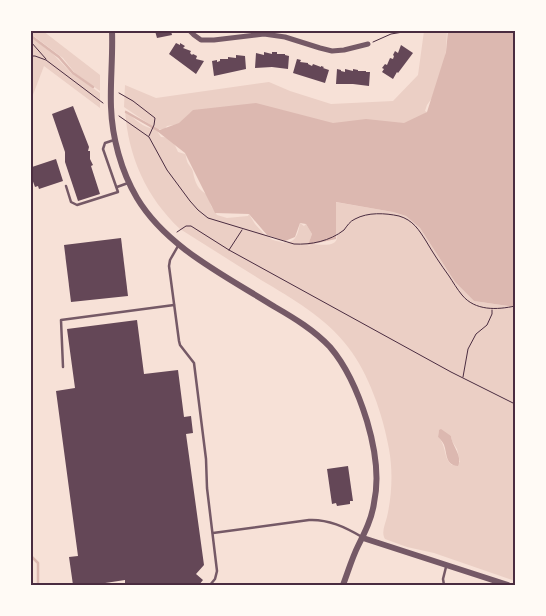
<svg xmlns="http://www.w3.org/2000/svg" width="546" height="616" font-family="'Crimson Pro',serif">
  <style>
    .green { fill: #ebcfc5; fill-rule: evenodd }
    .water { fill: #dcb8b0 }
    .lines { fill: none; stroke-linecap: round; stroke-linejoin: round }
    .stream { stroke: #dcb8b0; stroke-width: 2.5 }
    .building { fill: #644757 }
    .path { stroke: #4a2c40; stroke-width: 1 }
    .service { stroke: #755966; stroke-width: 2.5 }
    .minor { stroke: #755966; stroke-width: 5 }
    .tertiary { stroke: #755966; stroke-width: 6 }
    .neatline { fill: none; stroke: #4a2c40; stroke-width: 2 }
  </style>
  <rect width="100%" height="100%" fill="#f7e1d7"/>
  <!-- green -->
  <g class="green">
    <path d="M31,31H43L100,75V91L75,73L63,58L31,34Z"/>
    <path d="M424,31H447L446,51L444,61L432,98L427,105L425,111L427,112L409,123L335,125L281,110L190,113L186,117L180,124L167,126L164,130L159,129L157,131L161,137C172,137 174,143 178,152L185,154V153C186,155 186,158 187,161C188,165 192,167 193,172C195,183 198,190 208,195L211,206L217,215L227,218L248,216L249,214L255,224L266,236L267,235C269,240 278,241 284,243L285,241L286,243C297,241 298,233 300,223L304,226L306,224L312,234L308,245L309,246L312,244C324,245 343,248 335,230V202L393,212L406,216L420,228L455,282L474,301L515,307V499L513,510L515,521V581L434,553L407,547L385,539C381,532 385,525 387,517C392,495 393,471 389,449C383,415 369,374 348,347C325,317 293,299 261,280C234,263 207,246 180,229C146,197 128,156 125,110C132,117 140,125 150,128L152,126L124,107L125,85L156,98L269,82L290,91L331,104L393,101L418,75ZM439,430L451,436L452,441L457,449L460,462L452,465C443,458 447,446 438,437Z"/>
    <path d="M31,37L53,54L71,73L100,93V108L44,66L31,100Z"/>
  </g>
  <!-- water -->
  <g class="water">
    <path d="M448,31H515V307L474,301L455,282L420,228L406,216L393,212L336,202V239L308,245L312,234L306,224L300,223L295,237L285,241L267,235L249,214L215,213L185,153L157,131L179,123L193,110L256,103L333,123L366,119L404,123L427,112L446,52Z"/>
    <path d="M441,429L451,436C452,446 463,456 458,466C447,465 447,457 445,448C444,443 441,440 438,437L439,430Z"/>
  </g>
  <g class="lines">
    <!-- stream -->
    <g class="stream">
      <path d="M31,36L59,57L73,73L93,87"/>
      <path d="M126,112L161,132"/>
      <path d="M31,556L38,563V585"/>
    </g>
  </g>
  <!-- building -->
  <g class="building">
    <path d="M155,31H171L172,35L157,38Z"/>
    <path d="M176,43L180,45V43L185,46L183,48L191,51L190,53L192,55L193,54L197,56L196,59L204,61L196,74L169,54Z"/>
    <path d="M401,45L413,53L398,73L397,72L393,79L382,72L384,69L382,68L385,64L387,65L390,58L393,59L394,56L393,55L395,51L398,53Z"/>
    <path d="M264,52L272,54V52H277V54H285V55L289,56L288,69L272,67L255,68L256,53L264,55Z"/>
    <path d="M236,55L245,56L246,69L214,76L212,61L217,60V62L220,61V59H228V57L236,58Z"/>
    <path d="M297,59L301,60L300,62L308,63V64L312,66L313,64L321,67V66L324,67L323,68L329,70L325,83L293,73Z"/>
    <path d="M337,69L341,70V71L345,72V69L353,71V69L358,70V71H366V72H370L369,86L353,84H336Z"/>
    <path d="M73,106L89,147L88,151H90V159L93,165L91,166L100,194L78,201L65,162V152L52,114Z"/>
    <path d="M56,159L63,181L39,189L38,186L35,187L31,176V170L32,169V167Z"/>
    <path d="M121,238L128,296L71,302L64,245Z"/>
    <path d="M137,320L144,374L178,370L184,417L191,416L193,433L186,434L204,565L196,574L203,580L199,585H125V580L92,585H73L69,557L78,556L56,391L75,388L67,329Z"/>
    <path d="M348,466L353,501H350V504L337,506L336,503L332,504L327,469Z"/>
  </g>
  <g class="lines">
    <!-- path -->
    <g class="path">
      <path d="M31,42L46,59"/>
      <path d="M373,42L391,34L409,31"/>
      <path d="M31,56H35L46,60L103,103"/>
      <path d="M119,93L133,101L155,118L154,125L149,136"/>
      <path d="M119,116L149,137L167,170L190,201L198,210L208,218L294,244C311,245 330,241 344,230C347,226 350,221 355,219C368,212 385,213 399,216C413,220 419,230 426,241C433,253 441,265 449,276C453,282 457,289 462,295C475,311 497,310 515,306"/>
      <path d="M177,232L186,226H191L229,250L451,372L515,404"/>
      <path d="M229,250L242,230"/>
      <path d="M463,377L468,349L476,334L487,325L492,314V310"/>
    </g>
    <!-- service -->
    <g class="service">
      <path d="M66,186L71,202L77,205L118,192L103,149L105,143L114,140"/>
      <path d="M117,187L128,183"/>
      <path d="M178,246L170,260L169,266L179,341L180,345L194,363L206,459L207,488L217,571L215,579L210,585"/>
      <path d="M63,367L61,320L174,305"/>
      <path d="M213,533L309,520C328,519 345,527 362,537"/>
      <path d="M444,585L443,579L446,567"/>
    </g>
    <!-- minor -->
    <path class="minor" d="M190,31L194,35L201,40H214L264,34L285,37L320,48L332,51L344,50L368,44"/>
    <!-- tertiary -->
    <g class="tertiary">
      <path d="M112,31C113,57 110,82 111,107C112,137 121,171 137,198C167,248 226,276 275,307C294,318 314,330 330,347C348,368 359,395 367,421C375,448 380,476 374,503C372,518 365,532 358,546C352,558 348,572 343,585"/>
      <path d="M363,538L508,585"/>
    </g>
  </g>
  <!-- border -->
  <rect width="546" height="616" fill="none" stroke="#fffaf5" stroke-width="65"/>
  <rect x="32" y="32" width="482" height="552" class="neatline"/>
</svg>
